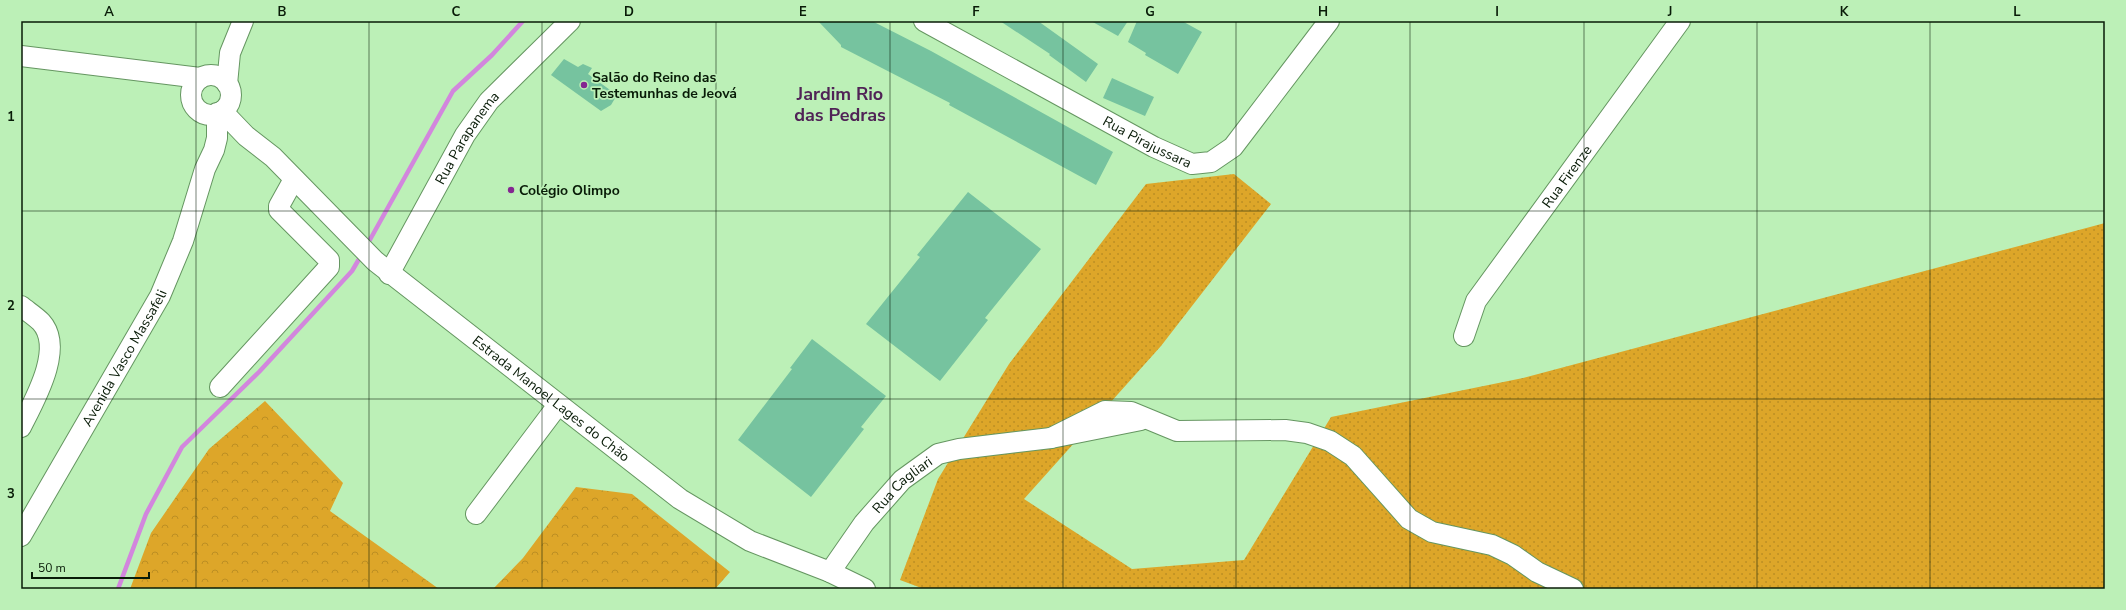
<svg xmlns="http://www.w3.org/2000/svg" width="2126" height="610" font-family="'Nunito Sans',sans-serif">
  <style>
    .grass { fill: url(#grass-dots) }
    .forest { fill: url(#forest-crowns) }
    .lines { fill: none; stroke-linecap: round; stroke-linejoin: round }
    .stream { stroke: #d286dd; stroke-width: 4.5 }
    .building { fill: #76c39f }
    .minor-casing { stroke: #659661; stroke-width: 22 }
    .minor { stroke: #fff; stroke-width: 20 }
    .grid { fill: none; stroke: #081b07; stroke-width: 1; stroke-opacity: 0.55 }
    .poi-dot { fill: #842691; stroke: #bcf0b7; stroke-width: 1.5 }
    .labels { text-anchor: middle; stroke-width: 3.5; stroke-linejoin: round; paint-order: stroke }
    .poi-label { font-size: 14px; font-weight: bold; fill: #081b07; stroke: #bcf0b7; text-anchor: start }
    .street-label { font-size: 14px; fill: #081b07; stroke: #bcf0b7 }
    .district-label { font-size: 18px; font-weight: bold; fill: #502356; stroke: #bcf0b7 }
    .neatline { fill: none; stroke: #081b07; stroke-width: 1.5 }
    .grid-label { font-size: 13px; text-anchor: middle; font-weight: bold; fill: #081b07 }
  </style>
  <defs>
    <pattern id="grass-dots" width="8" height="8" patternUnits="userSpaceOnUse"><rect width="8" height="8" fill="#dda629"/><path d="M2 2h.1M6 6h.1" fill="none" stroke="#bc8e23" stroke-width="1.8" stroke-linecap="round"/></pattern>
    <pattern id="forest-crowns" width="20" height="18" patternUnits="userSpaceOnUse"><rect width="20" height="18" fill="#dda629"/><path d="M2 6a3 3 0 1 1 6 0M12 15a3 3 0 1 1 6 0" fill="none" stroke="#bc8e23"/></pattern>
  </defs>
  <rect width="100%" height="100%" fill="#bcf0b7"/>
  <!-- grass -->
  <path class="grass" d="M1234,174L1271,204L1161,346L1024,499L1132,569L1244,560L1331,417L1523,378L2105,223V589H924L900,580L938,479L1009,364L1146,184Z"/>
  <!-- forest -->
  <g class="forest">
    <path d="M265,401L343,483L330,511L439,589H130L151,533L209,449Z"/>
    <path d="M576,487L632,494L730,572L715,589H493L523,558Z"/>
  </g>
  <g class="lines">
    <!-- stream -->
    <g class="stream">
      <path d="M367,245L453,91L492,55L523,21"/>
      <path d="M118,589L146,514L182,447L259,372L352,271L362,254"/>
    </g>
  </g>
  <!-- building -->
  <g class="building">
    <path d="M818,21H872L931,51L1113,152L1096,185L949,105L950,103L841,47V45Z"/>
    <path d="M1000,21H1038L1098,64L1086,82L1049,55L1050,54Z"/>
    <path d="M1091,21H1128L1118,36Z"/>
    <path d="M1137,21H1182L1202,32L1178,74L1145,55L1146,53L1128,42Z"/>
    <path d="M564,59L578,67L583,64L592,68L588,74L617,95L611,105L601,111L551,75Z"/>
    <path d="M1112,78L1154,97L1145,116L1103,98Z"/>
    <path d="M968,192L1041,249L985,318L988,320L940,381L866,324L920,257L917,255Z"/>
    <path d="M812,339L886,396L861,427L864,429L811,497L738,440L792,369L790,368Z"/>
  </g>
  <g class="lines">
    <defs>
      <g id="minor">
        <path id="s1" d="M924,21L1154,147L1192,164L1211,162L1233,147L1329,21"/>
        <path d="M21,56L200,78"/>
        <circle cx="211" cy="95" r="20"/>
        <path d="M227,84L230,53L243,21"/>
        <path id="s2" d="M222,111L246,136L273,157L375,261L680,499L750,541L830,572L865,589"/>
        <path id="s3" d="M389,274L465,135L489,101L570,21"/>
        <path d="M21,306C27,311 35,316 41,322C65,348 34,401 21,427"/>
        <path id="s4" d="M1464,336L1476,301L1680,21"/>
        <path d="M220,387L329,267V260L279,210V206L294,179"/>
        <path d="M1051,438L1105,411L1131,412L1177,431L1285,430L1307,433L1330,441L1353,456L1409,519L1432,532L1492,545L1513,555L1537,572L1573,589"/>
        <path d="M476,514L558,405"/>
        <path id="s5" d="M21,536L160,296L183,241L205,169L214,150L217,138V113"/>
        <path id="s6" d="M830,572L864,523L902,480L938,454L959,449L1051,438L1141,420"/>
      </g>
    </defs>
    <!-- minor casing -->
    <use href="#minor" class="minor-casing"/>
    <!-- minor -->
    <use href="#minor" class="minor"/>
  </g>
  <!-- grid -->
  <path class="grid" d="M196,21V589M369,21V589M542,21V589M716,21V589M890,21V589M1063,21V589M1236,21V589M1410,21V589M1584,21V589M1757,21V589M1930,21V589M21,211H2105M21,399H2105"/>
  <!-- markers -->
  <g class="poi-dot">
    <circle cx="584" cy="85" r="4"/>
    <circle cx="511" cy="190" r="4"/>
  </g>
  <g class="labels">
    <!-- poi labels -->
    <g class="poi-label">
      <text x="592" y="82">Salão do Reino das<tspan x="592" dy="16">Testemunhas de Jeová</tspan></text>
      <text x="519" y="195">Colégio Olimpo</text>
    </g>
    <!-- street labels -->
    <g class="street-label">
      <text dy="5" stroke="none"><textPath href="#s3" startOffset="157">Rua Parapanema</textPath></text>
      <text dy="5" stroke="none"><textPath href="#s1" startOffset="254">Rua Pirajussara</textPath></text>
      <text dy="5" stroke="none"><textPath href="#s4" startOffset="191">Rua Firenze</textPath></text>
      <text dy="5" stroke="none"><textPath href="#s5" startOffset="206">Avenida Vasco Massafeli</textPath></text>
      <text dy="5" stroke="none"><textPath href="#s2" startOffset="438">Estrada Manoel Lages do Chão</textPath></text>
      <text dy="5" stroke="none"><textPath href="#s6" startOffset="114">Rua Cagliari</textPath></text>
    </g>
    <!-- district labels -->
    <g class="district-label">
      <text x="840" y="100">Jardim Rio<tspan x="840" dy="21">das Pedras</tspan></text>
    </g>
  </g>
  <!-- border -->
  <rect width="2126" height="610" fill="none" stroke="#bcf0b7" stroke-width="44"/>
  <!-- scale -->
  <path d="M32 572v6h117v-6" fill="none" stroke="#081b07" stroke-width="2"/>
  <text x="38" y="572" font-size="12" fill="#081b07" stroke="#bcf0b7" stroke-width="3" paint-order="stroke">50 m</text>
  <rect x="22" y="22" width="2082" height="566" class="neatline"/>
  <g class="grid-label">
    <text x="109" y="16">A</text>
    <text x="282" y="16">B</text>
    <text x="456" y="16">C</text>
    <text x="629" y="16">D</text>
    <text x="803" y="16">E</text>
    <text x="976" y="16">F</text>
    <text x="1150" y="16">G</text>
    <text x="1323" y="16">H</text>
    <text x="1497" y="16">I</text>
    <text x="1670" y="16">J</text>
    <text x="1844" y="16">K</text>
    <text x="2017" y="16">L</text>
    <text x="11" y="121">1</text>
    <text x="11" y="310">2</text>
    <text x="11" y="498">3</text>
  </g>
</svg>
